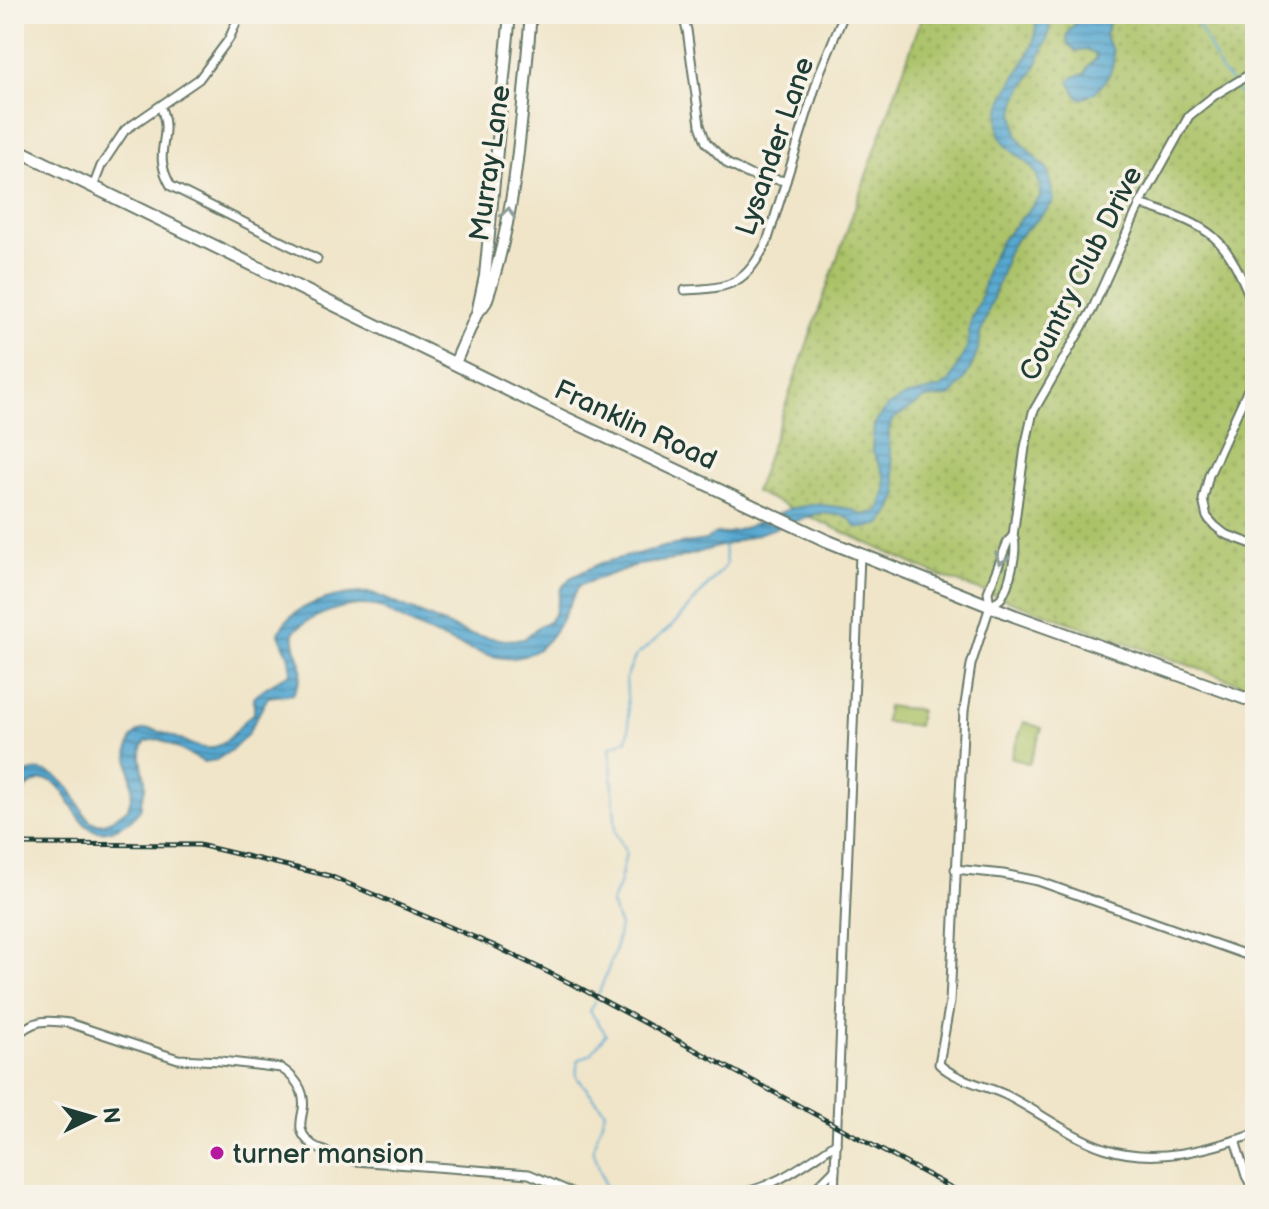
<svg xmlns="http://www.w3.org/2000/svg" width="1269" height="1209" font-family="'Balsamiq Sans',sans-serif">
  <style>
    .grass { fill: url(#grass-dots); stroke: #65804e; stroke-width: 2 }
    .park { fill: #abc267; stroke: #65804e; stroke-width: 2 }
    .water { fill: url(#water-rules); stroke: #3b7282; stroke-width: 2 }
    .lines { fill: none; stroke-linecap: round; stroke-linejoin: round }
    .stream { stroke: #57a8d1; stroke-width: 2 }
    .minor-casing { stroke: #687868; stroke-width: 11 }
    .secondary-casing { stroke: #687868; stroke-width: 14 }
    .primary-casing { stroke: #687868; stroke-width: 15 }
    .minor { stroke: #fff; stroke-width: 7 }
    .secondary { stroke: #fff; stroke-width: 10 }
    .primary { stroke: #fff; stroke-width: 11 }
    .rail-casing { stroke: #1f3d34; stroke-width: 5 }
    .rail { stroke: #f7f3e8; stroke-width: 2; stroke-dasharray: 6; stroke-linecap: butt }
    .oneway { stroke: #8f9e9a }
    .poi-dot { fill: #b5179e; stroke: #f7f3e8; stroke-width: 3 }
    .labels { text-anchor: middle; stroke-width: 7; stroke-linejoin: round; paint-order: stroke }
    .street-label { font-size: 28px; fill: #1f3d34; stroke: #f7f3e8 }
    .poi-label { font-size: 28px; fill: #1f3d34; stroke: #f7f3e8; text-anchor: start }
  </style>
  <defs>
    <pattern id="grass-dots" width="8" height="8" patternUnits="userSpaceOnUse" patternTransform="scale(2)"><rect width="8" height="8" fill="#abc267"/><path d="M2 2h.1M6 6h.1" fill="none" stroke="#8b9f56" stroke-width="1.8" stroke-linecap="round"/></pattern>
    <pattern id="water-rules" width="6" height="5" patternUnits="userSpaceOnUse" patternTransform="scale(2)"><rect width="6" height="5" fill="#57a8d1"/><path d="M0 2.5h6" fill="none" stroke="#478aaa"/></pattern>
  </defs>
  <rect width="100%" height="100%" fill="#f7f3e8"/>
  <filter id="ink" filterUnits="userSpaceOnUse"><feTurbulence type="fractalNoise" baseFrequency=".0125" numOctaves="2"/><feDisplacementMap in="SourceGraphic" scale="16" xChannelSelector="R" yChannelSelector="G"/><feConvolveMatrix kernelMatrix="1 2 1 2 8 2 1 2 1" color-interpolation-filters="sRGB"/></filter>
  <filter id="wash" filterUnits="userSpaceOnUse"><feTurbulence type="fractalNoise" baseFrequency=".006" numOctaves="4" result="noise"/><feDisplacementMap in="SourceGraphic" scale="32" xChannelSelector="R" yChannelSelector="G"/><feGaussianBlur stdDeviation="1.8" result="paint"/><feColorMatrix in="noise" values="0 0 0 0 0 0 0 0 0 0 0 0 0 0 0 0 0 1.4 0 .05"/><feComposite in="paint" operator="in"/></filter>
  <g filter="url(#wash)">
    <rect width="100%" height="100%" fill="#f0e5c9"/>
    <!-- grass -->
    <path class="grass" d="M923,14H1255V689L935,574L755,492Z"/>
    <!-- park -->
    <g class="park">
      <path d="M887,706L920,710L918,726L885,722Z"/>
      <path d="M1024,722L1042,728L1029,764L1011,757Z"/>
    </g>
    <!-- water -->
    <g class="water">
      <path d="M1034,14H1050L1049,34L1037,65L1017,98L1014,113L1017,135L1023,145L1048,170L1054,200C1042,222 1006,238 1005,263L980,335C980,355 964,385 949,397L926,398L892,420L889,429V445L898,494L889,514L881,524L866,528H857L850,519L840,515L820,513L731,543L672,560L638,565L585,583L579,586C567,606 559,633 540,648C530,655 517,659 505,658C477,656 405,623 380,607C352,600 315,613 294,631C291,659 313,659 293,694L268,697L247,735L233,749L216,760L204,762L160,739L146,741C134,757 147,770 145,788C144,796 140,798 141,807C137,817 127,823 118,827C70,852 73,765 36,782C12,792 23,811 14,824V785C30,762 53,769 70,789C78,799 83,819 95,823C107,826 119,815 128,808C130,802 132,796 132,790C133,776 126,761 129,746C140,705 191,754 212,748C235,741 237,724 254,713V697C264,686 279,681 291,672L289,657L279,634C288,604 344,591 372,593L468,634L505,640L524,639L539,626L549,621L555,613L561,589L570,578L601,563L668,546L706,540L716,533L725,534L747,527L789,509L816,504L851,509L863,515L879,511L886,490L885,476L872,450L874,425L887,407L905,396L940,388L950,381L967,348L970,324L980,300L988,266L1001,241L1040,197C1040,188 1040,180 1035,172C1024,153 996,152 999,118C1001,80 1046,52 1034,14Z"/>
      <path d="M1081,14H1112L1105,35C1106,42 1111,46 1113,53C1116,73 1099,93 1082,99L1076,94L1069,81L1073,77L1085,74L1088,66L1096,59V55L1087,49L1076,51L1068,44L1067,35Z"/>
    </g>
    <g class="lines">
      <!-- stream -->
      <g class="stream">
        <path d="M1193,14L1221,71L1230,81"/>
        <path d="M1234,87L1255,114"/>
        <path d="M599,993L615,951L620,926L611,904L619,885L626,853L616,833L610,747L627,740L629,729L626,678L635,657L672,626L726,565L724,545"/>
        <path d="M595,1001L590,1011L606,1034L591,1054L578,1060L576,1076L605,1111L593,1149L608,1195"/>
      </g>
    </g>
  </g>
  <g filter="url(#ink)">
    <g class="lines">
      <defs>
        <g id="minor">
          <path d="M682,14L687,30L700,125L706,142L728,164L750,175L786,181"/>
          <path d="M160,106C175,138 150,150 171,186L317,259"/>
          <path d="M93,187L101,166L125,130L199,79L229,39L240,14"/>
          <path d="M1140,204C1215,227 1226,236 1255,310"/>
          <path d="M685,290C733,288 745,284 767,242L820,72L844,14"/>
          <path d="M1255,374L1209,475L1203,500L1207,517L1215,526L1225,534L1255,545"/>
          <path d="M1013,536L1025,447L1033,412L1092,310L1140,204L1189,116L1215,95L1255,71"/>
          <path d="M990,606C994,603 998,601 1001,598C1009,587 1019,548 1013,536L1008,541L988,592L990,606L971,665L964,711L950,1002L939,1064C955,1080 985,1085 1006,1095C1038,1111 1069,1136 1104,1148C1154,1165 1206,1150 1255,1134"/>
          <path d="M955,869L1003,874L1038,881L1255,958"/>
          <path d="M14,1037C33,1020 44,1019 69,1023L178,1059L221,1061L281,1068C296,1078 306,1091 303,1110C302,1115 300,1123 301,1129C306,1150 338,1156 355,1161L529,1174L578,1195"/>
          <path d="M1235,1140L1246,1176L1255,1192"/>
          <path d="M750,1193L815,1189L835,1169"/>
          <path d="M728,1195C768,1192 804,1165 836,1143"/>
          <path d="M834,1195L860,555"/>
        </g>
        <g id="secondary">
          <path d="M481,309L486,302C518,211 522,109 531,14"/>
          <path d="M455,363L477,313L485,276L510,14"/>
        </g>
        <path id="primary" d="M14,148L553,412L825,540L1015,616L1255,702"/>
      </defs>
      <!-- minor casing -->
      <use href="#minor" class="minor-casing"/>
      <!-- secondary casing -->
      <use href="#secondary" class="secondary-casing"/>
      <!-- primary casing -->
      <use href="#primary" class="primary-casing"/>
      <!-- minor -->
      <use href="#minor" class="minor"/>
      <!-- secondary -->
      <use href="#secondary" class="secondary"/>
      <!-- primary -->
      <use href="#primary" class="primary"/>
      <defs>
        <path id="rail" d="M14,844L199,845L330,876L495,946L582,989L965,1195"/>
      </defs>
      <!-- rail casing -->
      <use href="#rail" class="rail-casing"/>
      <!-- rail -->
      <use href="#rail" class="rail"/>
    </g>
    <!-- one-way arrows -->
    <defs><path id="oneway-chevron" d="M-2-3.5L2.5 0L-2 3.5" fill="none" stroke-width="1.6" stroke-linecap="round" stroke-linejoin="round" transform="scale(2)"/></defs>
    <g class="oneway">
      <use href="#oneway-chevron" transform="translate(508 213) rotate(-81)"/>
      <use href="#oneway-chevron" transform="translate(1001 559) rotate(110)"/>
    </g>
  </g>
  <!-- markers -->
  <circle class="poi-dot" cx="217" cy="1153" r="8"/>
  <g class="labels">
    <!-- street labels -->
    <g class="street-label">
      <text transform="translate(774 146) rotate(-71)" y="10">Lysander Lane</text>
      <text transform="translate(489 163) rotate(-82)" y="10">Murray Lane</text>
      <text transform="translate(1080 273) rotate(-63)" y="10">Country Club Drive</text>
      <text transform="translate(636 424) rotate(25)" y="10">Franklin Road</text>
    </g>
    <!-- poi labels -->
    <g class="poi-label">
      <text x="233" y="1163">turner mansion</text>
    </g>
  </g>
  <!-- margin -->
  <rect width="1269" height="1209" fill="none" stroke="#f7f3e8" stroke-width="48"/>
  <!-- north arrow -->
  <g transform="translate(92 1117) rotate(85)" stroke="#f7f3e8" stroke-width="6" paint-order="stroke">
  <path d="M0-6L14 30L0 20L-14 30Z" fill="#1f3d34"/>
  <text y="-12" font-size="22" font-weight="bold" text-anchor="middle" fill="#1f3d34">N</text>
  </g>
</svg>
